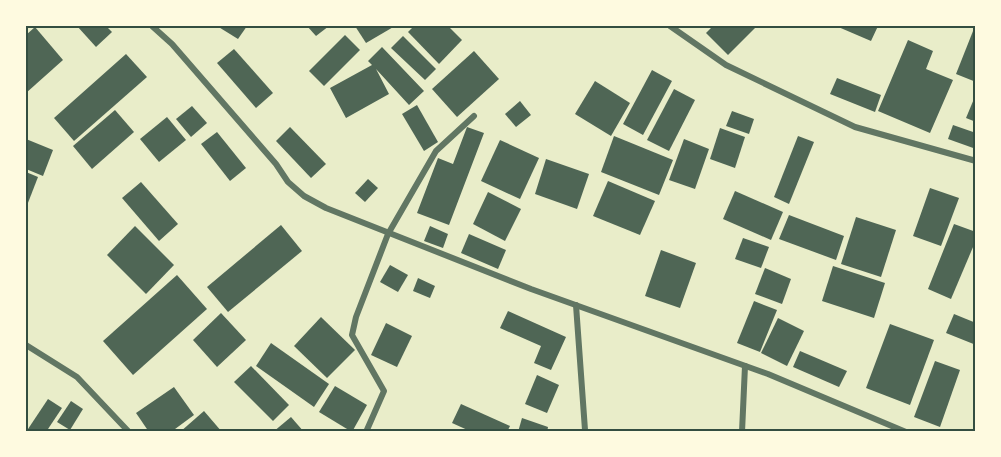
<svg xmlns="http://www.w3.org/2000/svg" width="1001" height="457" font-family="Raleway,sans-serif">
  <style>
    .building { fill: #4f6655 }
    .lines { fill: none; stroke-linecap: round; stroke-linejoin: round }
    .minor { stroke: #617663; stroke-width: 6 }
    .neatline { fill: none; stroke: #344e41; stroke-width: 2 }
  </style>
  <rect width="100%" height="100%" fill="#e9edc9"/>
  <!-- building -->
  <g class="building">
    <path d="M77,26H106L112,32L96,47Z"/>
    <path d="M217,26H247L238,39Z"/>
    <path d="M307,26H329L316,36Z"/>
    <path d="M355,26H395L366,43Z"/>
    <path d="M414,26H448L462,40L439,64L408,32Z"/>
    <path d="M713,26H757L728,55L706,33Z"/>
    <path d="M836,26H878L871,41Z"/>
    <path d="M975,26H976V82L956,74Z"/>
    <path d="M35,27L63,60L26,93V35Z"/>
    <path d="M345,35L360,50L324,86L309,71Z"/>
    <path d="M403,36L436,69L425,80L391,48Z"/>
    <path d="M908,40L933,51L926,69L953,80L930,133L878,111Z"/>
    <path d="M382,47L424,91L409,105L376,69L389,94L346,118L330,88L372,65L368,61Z"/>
    <path d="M234,49L273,93L256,108L217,63Z"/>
    <path d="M474,51L499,79L457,117L432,89Z"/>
    <path d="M126,54L147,77L74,141L54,118Z"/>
    <path d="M652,70L672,81L643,135L623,124Z"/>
    <path d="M837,78L881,95L875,112L830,94Z"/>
    <path d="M595,81L630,103L611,136L575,114Z"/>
    <path d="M674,89L695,100L669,151L647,140Z"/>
    <path d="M976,94V122L966,118Z"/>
    <path d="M520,101L531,115L516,127L505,114Z"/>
    <path d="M417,105L438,142L424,151L402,114Z"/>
    <path d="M192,106L207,123L191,137L176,119Z"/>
    <path d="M115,110L134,132L92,169L73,146Z"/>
    <path d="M732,111L754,119L749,134L726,126Z"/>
    <path d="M167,117L186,140L159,162L140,139Z"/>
    <path d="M953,125L976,133V149L948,139Z"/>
    <path d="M290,127L326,164L311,178L276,141Z"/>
    <path d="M467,127L484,133L449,225L417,213L438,158L453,164Z"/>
    <path d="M720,128L745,137L735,168L710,159Z"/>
    <path d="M217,132L246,168L230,181L201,144Z"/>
    <path d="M614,136L673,160L659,195L601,172Z"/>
    <path d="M798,136L814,142L789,204L774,197Z"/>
    <path d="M26,139L53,150L43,176L26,169Z"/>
    <path d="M684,139L709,149L695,189L669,180Z"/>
    <path d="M500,140L539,158L520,199L481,181Z"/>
    <path d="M546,159L589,174L577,209L535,194Z"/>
    <path d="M26,172L38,177L26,208Z"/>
    <path d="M368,179L378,188L365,202L355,193Z"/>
    <path d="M608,181L655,201L640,235L593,216Z"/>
    <path d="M141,182L178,224L159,241L122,198Z"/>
    <path d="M930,188L959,198L941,246L913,236Z"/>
    <path d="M735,191L783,212L771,240L723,219Z"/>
    <path d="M488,192L521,209L505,241L473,224Z"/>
    <path d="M789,215L844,236L836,260L779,239Z"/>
    <path d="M856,217L896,230L881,277L841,264Z"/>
    <path d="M954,224L976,232V240L951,299L928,289Z"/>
    <path d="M281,225L302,251L228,312L207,287Z"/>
    <path d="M135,226L174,265L146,294L107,255Z"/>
    <path d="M430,226L448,234L443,248L424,241Z"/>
    <path d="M469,234L506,250L498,269L461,253Z"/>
    <path d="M743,238L769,247L761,268L735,259Z"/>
    <path d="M661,250L696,263L680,308L645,296Z"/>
    <path d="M390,265L408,275L398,292L380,282Z"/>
    <path d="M833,266L885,283L874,318L822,301Z"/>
    <path d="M765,268L791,279L782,304L755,294Z"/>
    <path d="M177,275L207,309L133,375L103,341Z"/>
    <path d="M418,278L435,286L430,298L413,291Z"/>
    <path d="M754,301L777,310L760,352L737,343Z"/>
    <path d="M508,311L566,337L551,370L534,363L541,346L500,328Z"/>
    <path d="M221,313L246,340L217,367L193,340Z"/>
    <path d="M954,314L976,323V345L946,333Z"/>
    <path d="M321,317L355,350L327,378L294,346Z"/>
    <path d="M778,318L804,331L787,366L761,353Z"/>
    <path d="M386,323L412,336L397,367L371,355Z"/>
    <path d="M890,324L934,340L910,405L866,388Z"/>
    <path d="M271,343L329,384L314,407L256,366Z"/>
    <path d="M800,351L847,371L839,387L793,367Z"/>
    <path d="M935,361L960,370L940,427L914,417Z"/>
    <path d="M251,366L289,405L273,421L234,382Z"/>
    <path d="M537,375L559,385L547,413L525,404Z"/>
    <path d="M335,386L367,405L352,432L319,412Z"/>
    <path d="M174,387L194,415L171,432H149L136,413Z"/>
    <path d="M48,399L62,408L46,432H26Z"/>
    <path d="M71,401L83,409L70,430L57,422Z"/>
    <path d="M461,404L510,426L507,432H472L452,423Z"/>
    <path d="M204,411L222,432H180Z"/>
    <path d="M291,417L304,432H273Z"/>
    <path d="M522,418L548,427L547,432H518Z"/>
  </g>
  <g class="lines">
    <!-- minor -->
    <g class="minor">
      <path d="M152,26L172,44L276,164L288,182L304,196L326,208L531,289L768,374L906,432"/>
      <path d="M670,26L726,65L855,127L976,161"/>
      <path d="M576,305L585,430"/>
      <path d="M26,345L77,377L129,432"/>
      <path d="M366,432L384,391L352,335L356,317L388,234L436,151L474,116"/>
      <path d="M742,432L745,366"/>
    </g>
  </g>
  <!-- border -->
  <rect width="1001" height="457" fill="none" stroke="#fefae0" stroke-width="54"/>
  <rect x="27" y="27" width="947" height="403" class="neatline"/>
</svg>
